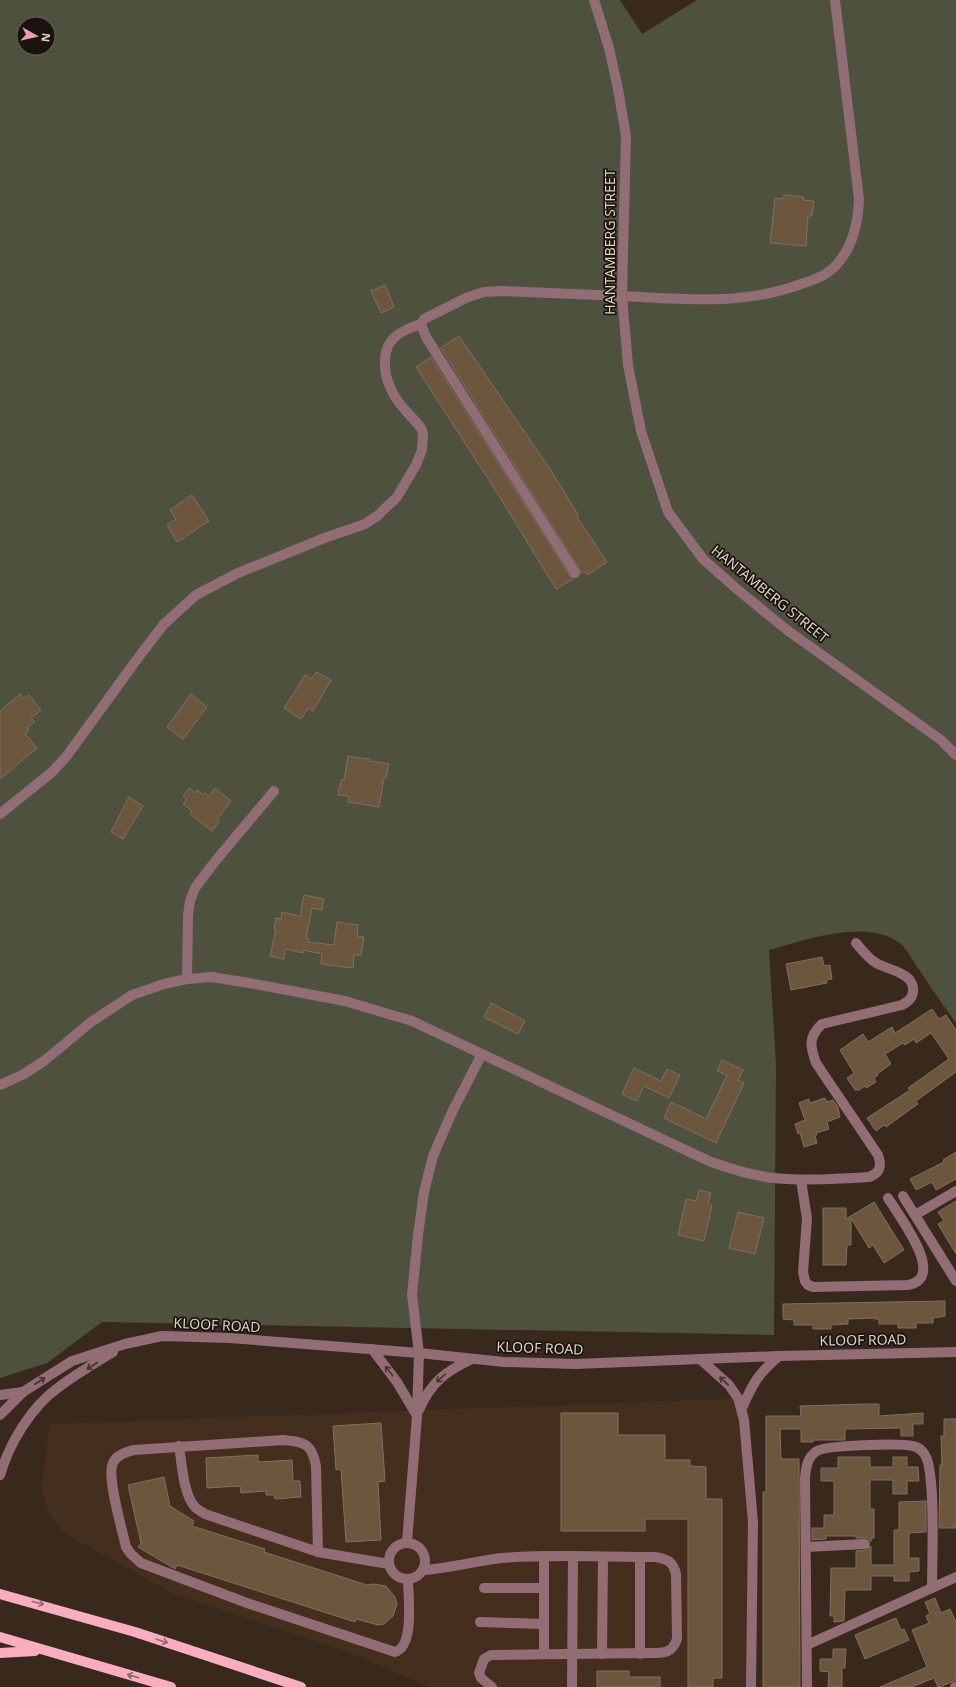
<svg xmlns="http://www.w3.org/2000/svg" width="956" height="1687" font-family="'Noto Sans',sans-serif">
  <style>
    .built { fill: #442e1d }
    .green { fill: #4e513e; fill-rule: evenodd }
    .building { fill: #6d563e; stroke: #80705f }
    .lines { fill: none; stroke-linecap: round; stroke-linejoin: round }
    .minor { stroke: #926d75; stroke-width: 10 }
    .major { stroke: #f9adbe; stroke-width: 10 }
    .oneway { stroke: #453232 }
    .oneway2 { stroke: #95686f }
    .labels { text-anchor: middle; stroke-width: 3.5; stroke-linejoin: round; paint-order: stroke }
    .street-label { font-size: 14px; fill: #dbd0c8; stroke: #1b130e }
  </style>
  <rect width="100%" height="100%" fill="#39291c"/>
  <!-- built -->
  <path class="built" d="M751,1398L753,1687H430L347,1652L172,1593L62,1532L49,1513L41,1489L50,1424Z"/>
  <!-- green -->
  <path class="green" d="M0,0H620L642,34L697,0H956V1023C943,1005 930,986 918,968C913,961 908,951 902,945C868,917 807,940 769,950L776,1064L774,1335L102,1322L47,1363L0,1378ZM24,24H48V48H24Z"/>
  <!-- building -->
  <g class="building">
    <path d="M784,195L804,197L803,200L814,201L812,216H808L806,246L770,243L775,198L783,199Z"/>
    <path d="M385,285L394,307L381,313L371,291Z"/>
    <path d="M459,336L550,469L579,516L577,517L607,562L587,575L585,571L581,574L580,570L441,348Z"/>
    <path d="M431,357L570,576L573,579L556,589L501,499L416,367Z"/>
    <path d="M192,495L209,521L177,542L167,525L176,519L170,510Z"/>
    <path d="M316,672L331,680L313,711L308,708L301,719L284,708L305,675L312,679Z"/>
    <path d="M20,694L24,699L29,695L41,710L31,718L35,722L27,728L29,730L25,733L37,748L0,779V711Z"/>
    <path d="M191,694L207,707L183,739L167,727Z"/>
    <path d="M348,756L370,759V761L389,764L386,778H384L379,807L348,802L349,796L338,795L341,780H344Z"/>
    <path d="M189,788L195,793L197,790L204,795L205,793L209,796L215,788L231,801L217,820L219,822L212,831L190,814L192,811L183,804L187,799L183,796Z"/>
    <path d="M129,797L143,806L123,839L111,832Z"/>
    <path d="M304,895L324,899L322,910L312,908L306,938L309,939L308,942L334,945L337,922L358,925L357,936L364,937L361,955H354L353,968L321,964L322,954L303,950V953L285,949L284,959L270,956L276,929H274L276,918L281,919L282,912L300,916Z"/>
    <path d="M822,957L824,966L830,965L832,979L826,980L827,983L791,990L786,964Z"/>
    <path d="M491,1003L525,1021L518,1034L484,1017Z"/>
    <path d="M932,1009L939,1019L946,1015L956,1030V1072L916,1101L918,1104L912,1108L886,1127L884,1125L876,1131L867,1118L910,1090L908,1088L949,1059L931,1033L916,1043L914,1039L905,1045L903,1043L885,1054L891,1064L877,1074L878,1075L874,1078L876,1082L866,1088L865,1086L859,1090H855L847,1078L854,1073L840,1050L863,1034L868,1042L892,1027L895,1033Z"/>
    <path d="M722,1060L743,1070L738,1080L744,1083L716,1143L664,1118L671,1102L706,1119L727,1075L717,1071Z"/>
    <path d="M634,1068L661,1081L667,1069L680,1075L669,1098L644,1086L637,1101L622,1094Z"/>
    <path d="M825,1098L827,1102L833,1100L838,1107L840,1117L827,1122L829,1129L816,1133L817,1135L815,1136L817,1143L804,1147L800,1133L798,1134L795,1124L805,1120L799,1103L809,1099L810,1103Z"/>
    <path d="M956,1152V1179L936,1190L932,1182L916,1190L910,1179L944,1162L943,1160Z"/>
    <path d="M699,1190L711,1193L708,1204L712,1205L704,1241L678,1235L686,1199L696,1201Z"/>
    <path d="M956,1201V1254L938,1224L944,1221L938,1212Z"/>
    <path d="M874,1202L904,1250L884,1263L873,1245L869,1248L851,1218V1245H847L846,1265H823V1208H846V1219Z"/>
    <path d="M738,1212L764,1218L755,1254L729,1248Z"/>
    <path d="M945,1301V1316L933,1318V1323H916V1328H898V1324H879V1319H874V1318L848,1319V1324L831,1325V1329H813V1325H794V1320L783,1319V1304Z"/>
    <path d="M865,1404H879V1416L923,1413V1424H913V1436H901V1428L845,1429V1440H813V1442H801V1429H780L781,1459H799L800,1687H763V1492H766V1416H801L800,1406Z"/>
    <path d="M561,1413H618V1435H665V1460H690V1466L706,1467V1499H722V1678H713V1687H688V1519H645V1531H561Z"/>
    <path d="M944,1419H956V1528H939L940,1465H942L941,1436H944Z"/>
    <path d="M381,1423L385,1481L378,1482L381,1540L346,1542L341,1469L336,1470L333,1426Z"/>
    <path d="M258,1455V1462L292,1460L293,1481H300L301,1497L275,1499L274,1495H266V1491L241,1493L240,1486L207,1488L206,1458Z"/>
    <path d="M838,1457H870V1467H893V1457H907V1467H918L919,1481H907V1494H893V1480H870V1509H874V1538H871V1542L868,1538H856V1536H826V1539L812,1540V1528H824V1515H834V1481H821V1468H838Z"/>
    <path d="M164,1477L170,1506L194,1521L192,1526L265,1549L264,1552L367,1585L373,1584L386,1586L395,1597L397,1604L393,1616L384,1624L378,1625L356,1619L355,1622L177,1565L175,1569L138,1547L141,1543L128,1485Z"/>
    <path d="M926,1501V1532L909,1533V1558H919V1571L909,1572V1581H894V1576H871V1590H845L844,1621L834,1622V1616H830L831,1568H856V1551L866,1550L871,1546V1565H894V1530H899V1502Z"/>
    <path d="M935,1598L941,1613L950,1609L956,1622V1680L940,1687H938L934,1678L912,1687H880L927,1667L912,1630L929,1623L926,1616L930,1614L925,1602Z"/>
    <path d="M896,1618L901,1630L904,1629L909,1640L865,1659L855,1635Z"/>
    <path d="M833,1649H846L845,1668H842V1687H828L829,1672L820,1671V1659H833Z"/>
    <path d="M597,1671H629V1677H660V1687H597Z"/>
  </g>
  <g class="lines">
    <!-- minor -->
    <g class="minor">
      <path d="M594,0L609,48L618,89L626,136L622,296L628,365L641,431L668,512L703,559L738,590L787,630L941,740L956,755"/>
      <path d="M575,573L426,337L421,324L424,319L468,297L484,292L503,291C543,293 582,294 621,296C683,299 742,306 801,284C811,281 823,277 831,270C852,252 858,226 859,199L835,0"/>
      <path d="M0,814L52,772L66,757L135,662L164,624L196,595L238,573L327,537L365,524L377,516L397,497L416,465L422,450L423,433L421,428C412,417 401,407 394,395C389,386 385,376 385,366C383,340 399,331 421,324"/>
      <path d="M187,979L188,915L190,901L195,888L213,864L274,791"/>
      <path d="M0,1085L24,1074L44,1061L91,1022L132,995L164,984L187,979L212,977L249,983L345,1001L412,1021L711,1162C731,1169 752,1176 774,1178C805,1181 838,1179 869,1177C880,1173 882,1166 878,1155L816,1063C810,1046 808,1037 822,1024L902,1005C909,1001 914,997 913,988C911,972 888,970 876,963C868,958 862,950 856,943"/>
      <path d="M801,1180L807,1219L803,1272L805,1281L808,1285L813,1287L908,1285C948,1278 898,1215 888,1198"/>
      <path d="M903,1196L956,1281"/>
      <path d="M915,1215L956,1191"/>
      <path d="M372,1349L397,1382L416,1414"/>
      <path d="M700,1359L729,1385L738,1398L744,1420L753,1522L751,1687"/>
      <path d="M0,1395L23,1392"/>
      <path d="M742,1408C753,1383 758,1374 779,1356"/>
      <path d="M419,1410C431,1382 446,1371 472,1359"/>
      <path d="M0,1415L23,1392L72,1361L125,1344L162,1336L230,1338L419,1353L504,1362L575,1364L779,1356L956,1352"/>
      <path d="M179,1446C182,1463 183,1494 195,1507C198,1510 202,1512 205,1514L318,1552L389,1564"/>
      <path d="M0,1475C10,1442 31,1407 59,1387C76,1374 95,1363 113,1352"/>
      <path d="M407,1542L417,1416L419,1353L412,1295L418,1235L424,1192L433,1156L453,1110L482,1054"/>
      <circle cx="407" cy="1561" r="18"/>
      <path d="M806,1547L865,1544"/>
      <path d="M318,1552L316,1466C312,1443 304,1442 283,1440L134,1450C125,1452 114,1456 112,1466C108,1482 122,1529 126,1547L131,1554L141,1563L247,1603L395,1652C415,1646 408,1596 408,1579"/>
      <path d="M424,1570C450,1568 476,1561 502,1558C553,1554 604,1557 655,1557C667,1559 673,1561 676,1574L677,1639C672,1654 663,1653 649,1653L491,1655L484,1659L479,1673L481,1678L492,1687"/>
      <path d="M484,1588H544"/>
      <path d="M480,1622L544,1624"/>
      <path d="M807,1645L956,1577"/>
      <path d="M544,1654V1556"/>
      <path d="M602,1654L603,1557"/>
      <path d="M640,1654V1557"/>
      <path d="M572,1687L573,1556"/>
      <path d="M807,1687L805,1478C806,1468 807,1457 817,1451C827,1445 901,1443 913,1446C918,1447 922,1450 925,1455C936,1471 932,1563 932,1588"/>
      <path d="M955,1687H956"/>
    </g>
    <!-- major -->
    <g class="major">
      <path d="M0,1594L135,1632L301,1687"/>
      <path d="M0,1637L171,1687"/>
      <path d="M0,1653L35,1651"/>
    </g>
  </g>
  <!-- one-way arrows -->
  <defs><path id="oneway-shaft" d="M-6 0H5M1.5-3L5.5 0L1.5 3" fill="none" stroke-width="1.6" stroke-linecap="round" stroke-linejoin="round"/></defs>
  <g class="oneway">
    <use href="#oneway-shaft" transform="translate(92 1366) rotate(147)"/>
    <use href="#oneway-shaft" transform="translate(389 1371) rotate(-128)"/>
    <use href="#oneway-shaft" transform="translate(441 1378) rotate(138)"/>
    <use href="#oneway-shaft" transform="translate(40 1381) rotate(-33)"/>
    <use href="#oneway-shaft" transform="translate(724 1381) rotate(-136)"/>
  </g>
  <g class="oneway2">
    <use href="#oneway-shaft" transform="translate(38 1603) rotate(14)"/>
    <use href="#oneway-shaft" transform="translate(162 1641) rotate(18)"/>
    <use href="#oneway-shaft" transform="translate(133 1676) rotate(-164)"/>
  </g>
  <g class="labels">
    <!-- street labels -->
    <g class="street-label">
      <text transform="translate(610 242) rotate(-90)" y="5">HANTAMBERG STREET</text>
      <text transform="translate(770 594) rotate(39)" y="5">HANTAMBERG STREET</text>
      <text transform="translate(217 1325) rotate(3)" y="5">KLOOF ROAD</text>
      <text transform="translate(863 1340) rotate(-1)" y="5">KLOOF ROAD</text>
      <text transform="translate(540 1348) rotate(2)" y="5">KLOOF ROAD</text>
    </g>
  </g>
  <!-- north arrow -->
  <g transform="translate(36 36) rotate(98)"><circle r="19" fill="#1b130e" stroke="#685f58"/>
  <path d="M0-3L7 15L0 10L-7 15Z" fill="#ef9ab9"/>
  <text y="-6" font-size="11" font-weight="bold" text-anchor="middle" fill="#dbd0c8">N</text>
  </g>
</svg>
